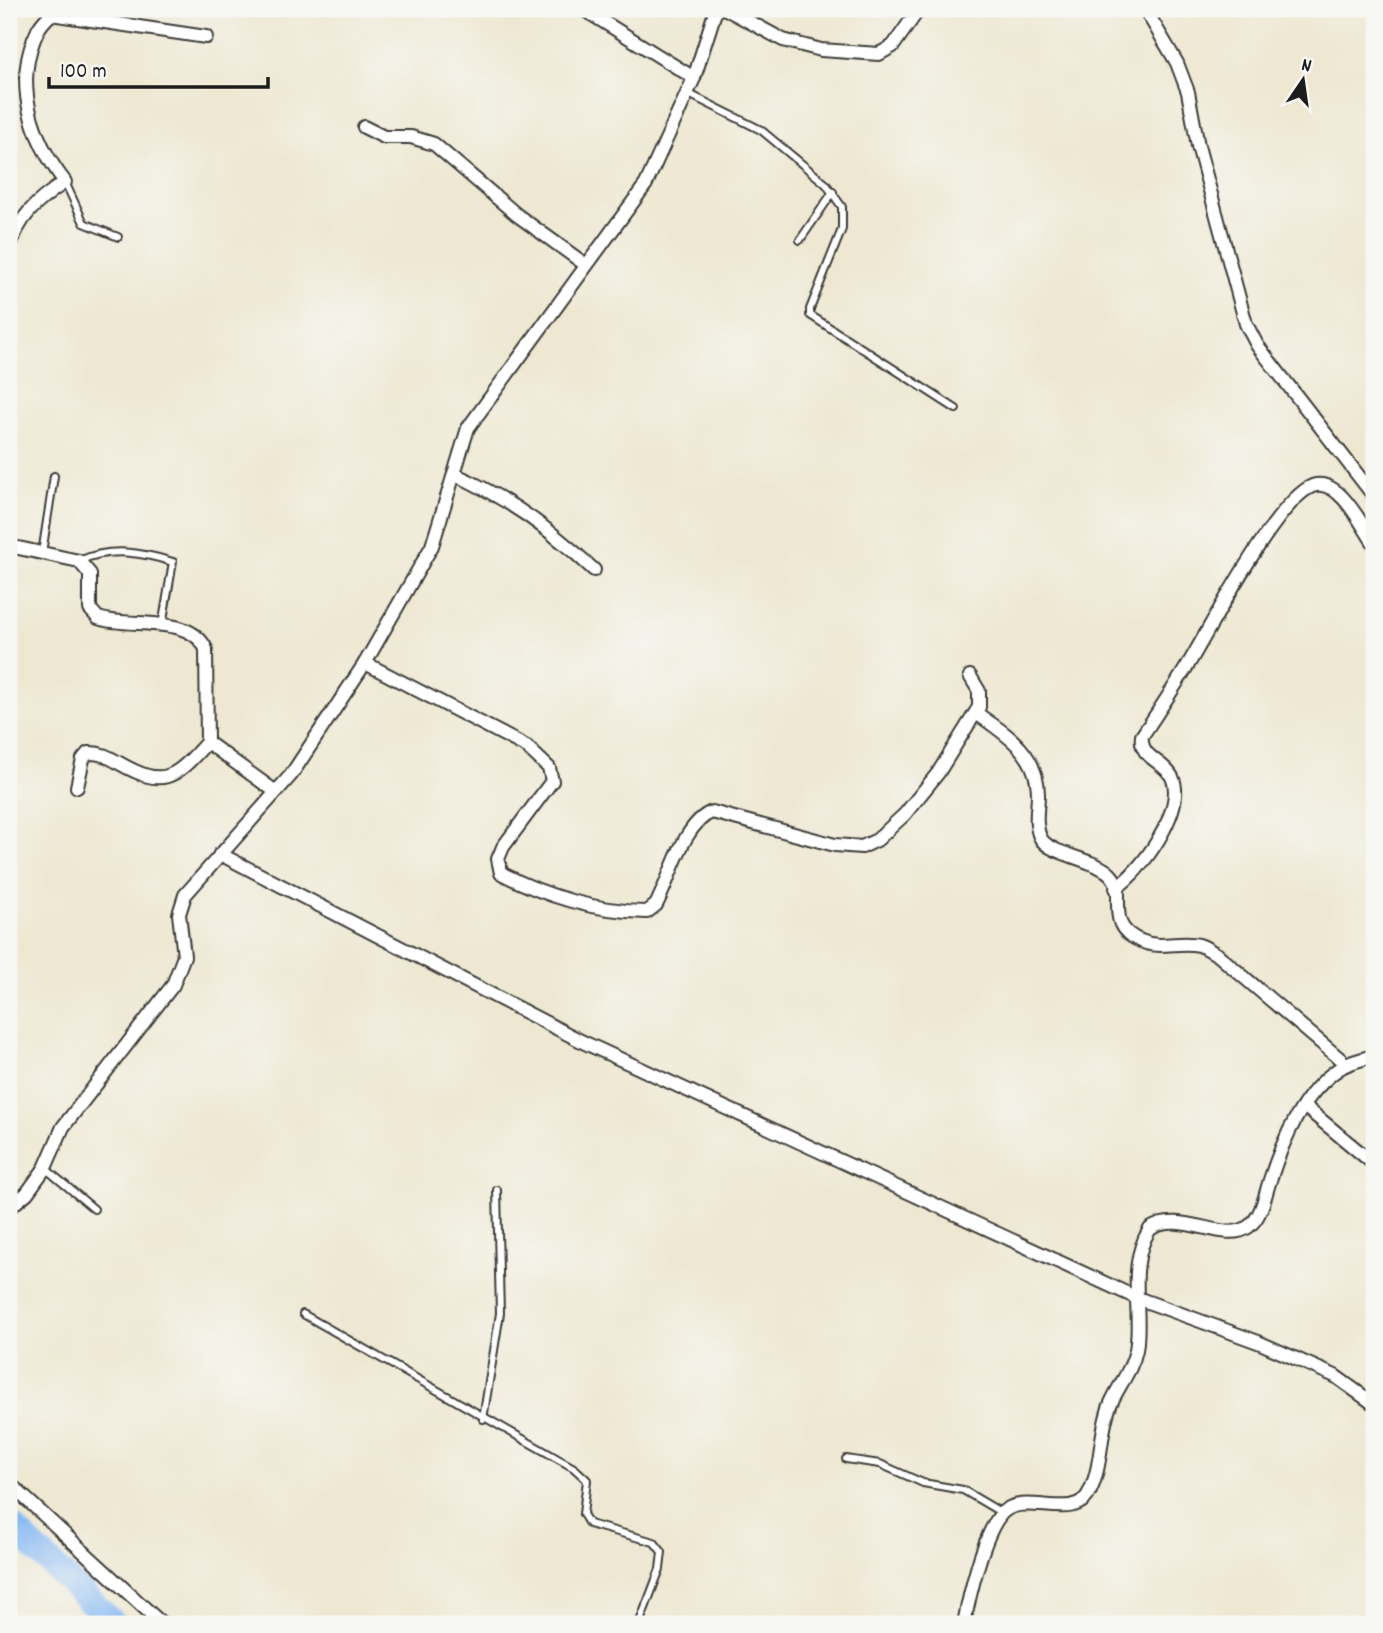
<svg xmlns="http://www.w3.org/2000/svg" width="1383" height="1633" font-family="Dekko,sans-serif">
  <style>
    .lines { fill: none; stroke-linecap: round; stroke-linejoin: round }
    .river { stroke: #88b9f4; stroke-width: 26 }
    .lane-casing { stroke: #3c3b37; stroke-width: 10 }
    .street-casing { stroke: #3c3b37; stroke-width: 16 }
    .lane { stroke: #fff; stroke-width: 6 }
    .street { stroke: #fff; stroke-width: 12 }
  </style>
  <rect width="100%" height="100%" fill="#f6f6f2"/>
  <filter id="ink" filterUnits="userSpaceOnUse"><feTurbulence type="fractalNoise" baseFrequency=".0143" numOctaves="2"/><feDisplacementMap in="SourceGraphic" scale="14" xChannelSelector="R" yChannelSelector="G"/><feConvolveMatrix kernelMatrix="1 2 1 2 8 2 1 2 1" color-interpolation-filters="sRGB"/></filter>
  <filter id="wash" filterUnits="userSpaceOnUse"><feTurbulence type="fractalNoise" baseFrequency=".00686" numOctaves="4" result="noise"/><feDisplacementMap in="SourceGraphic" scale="28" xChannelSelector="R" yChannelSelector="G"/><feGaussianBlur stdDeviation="1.57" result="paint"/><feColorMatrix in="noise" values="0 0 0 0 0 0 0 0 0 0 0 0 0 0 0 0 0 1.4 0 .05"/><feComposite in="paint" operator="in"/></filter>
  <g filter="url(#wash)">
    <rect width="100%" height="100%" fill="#eee8d2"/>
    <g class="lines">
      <!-- river -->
      <path class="river" d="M9,1524L114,1624"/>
    </g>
  </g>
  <g filter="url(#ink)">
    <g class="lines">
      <defs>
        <g id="lane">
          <path d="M687,93L761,130L826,184L842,207V229L810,309V315L956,409"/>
          <path d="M65,182L84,223L118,237"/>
          <path d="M800,240L833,192"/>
          <path d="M42,553L54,476"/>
          <path d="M79,561C110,547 141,552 173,562L162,626"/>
          <path d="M45,1168L94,1209"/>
          <path d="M303,1314L574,1468L587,1480L583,1514L589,1524L654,1542L662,1552L660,1569L639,1624"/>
          <path d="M483,1419L500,1313L497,1190"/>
          <path d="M846,1459L880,1464L923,1483L963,1490L1002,1513"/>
        </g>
        <g id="street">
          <path d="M583,9L694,78"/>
          <path d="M726,9L783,40L821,50L879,54L893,46L919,9"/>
          <path d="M1145,9L1177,63L1188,92L1198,146L1246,324L1257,345L1374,496"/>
          <path d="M51,14L206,37"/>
          <path d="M364,127L384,137H411L434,144L517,215L586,265"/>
          <path d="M9,249C19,216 37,201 65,182C32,139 12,83 38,30C42,21 50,17 54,9"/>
          <path d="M454,474C508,498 552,530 594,570"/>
          <path d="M9,546L79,561L90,574V609L98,618C129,629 189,613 206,649L207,742L276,792"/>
          <path d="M365,663L527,747L549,768L552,781L503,847L498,859L501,873C545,896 597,912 647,912L656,905C671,877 683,823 712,812L835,845L862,847L877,840L905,814L938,773L979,707V691L970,676"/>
          <path d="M976,713C1006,734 1038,753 1038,794C1038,808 1034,823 1040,837C1048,855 1094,858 1110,874C1130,893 1101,925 1141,941C1160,950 1180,940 1199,945C1206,947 1212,952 1218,955L1346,1064"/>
          <path d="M77,787L83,759L88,753C100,752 109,757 119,763C163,788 174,780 207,742"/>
          <path d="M220,854L583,1042L1137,1298L1258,1342L1335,1376L1374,1404"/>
          <path d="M1116,888C1142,871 1187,808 1172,777C1163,760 1139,758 1142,736C1158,712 1174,688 1189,663C1209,630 1281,491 1316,485C1341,481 1362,526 1374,543"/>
          <path d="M1304,1106L1374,1164"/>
          <path d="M9,1208L27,1193L45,1168L63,1127L173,985L184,956L179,914L185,895L291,775L365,663L432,546L468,428L646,184L694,78L716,9"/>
          <path d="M9,1483L162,1624"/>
          <path d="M964,1624C969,1597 983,1534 1002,1513C1024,1490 1076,1524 1090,1491C1103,1464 1099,1431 1111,1403C1119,1385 1132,1370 1136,1350C1143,1311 1126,1266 1150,1229C1180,1209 1224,1244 1248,1227C1262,1217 1265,1195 1270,1180C1283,1140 1303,1092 1340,1068C1350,1061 1363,1060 1374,1055"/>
        </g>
      </defs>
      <!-- lane casing -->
      <use href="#lane" class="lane-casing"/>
      <!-- street casing -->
      <use href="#street" class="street-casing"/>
      <!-- lane -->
      <use href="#lane" class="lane"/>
      <!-- street -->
      <use href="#street" class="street"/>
    </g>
  </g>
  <!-- margin -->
  <rect width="1383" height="1633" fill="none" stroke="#f6f6f2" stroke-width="35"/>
  <!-- north arrow -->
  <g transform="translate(1303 80) rotate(13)" stroke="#f6f6f2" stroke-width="5" paint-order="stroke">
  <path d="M0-5L12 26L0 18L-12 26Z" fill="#1c1c1c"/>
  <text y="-10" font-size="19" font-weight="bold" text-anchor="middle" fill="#1c1c1c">N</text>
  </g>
  <!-- scale -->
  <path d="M49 77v10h219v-10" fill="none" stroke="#1c1c1c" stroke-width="3.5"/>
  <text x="60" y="77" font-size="21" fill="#1c1c1c" stroke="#f6f6f2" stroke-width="5" paint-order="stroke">100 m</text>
</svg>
